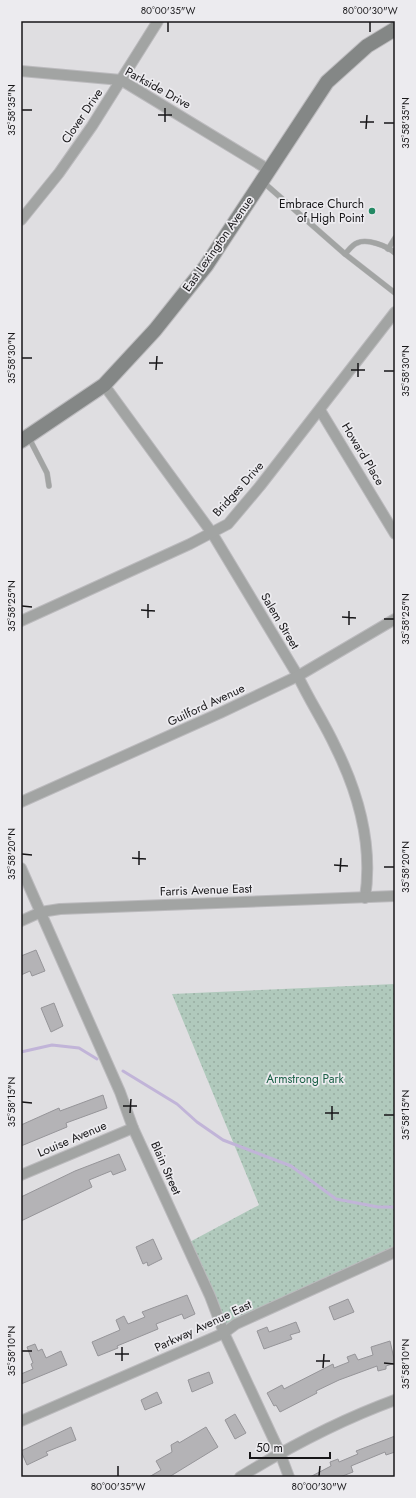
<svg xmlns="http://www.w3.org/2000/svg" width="416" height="1498" font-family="Jost,sans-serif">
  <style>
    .park { fill: url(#park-dots) }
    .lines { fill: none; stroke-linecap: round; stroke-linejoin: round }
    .stream { stroke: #c1b4d8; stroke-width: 3 }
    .building { fill: #b4b3b6; stroke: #969599 }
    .lane-casing { stroke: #bbbabd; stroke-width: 6 }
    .street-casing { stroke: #bbbabd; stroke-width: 12 }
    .secondary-casing { stroke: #bbbabd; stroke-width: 16 }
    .lane { stroke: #a2a4a3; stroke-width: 5 }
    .street { stroke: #a2a4a3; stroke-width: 10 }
    .secondary { stroke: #848786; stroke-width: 14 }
    .ticks { fill: none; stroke: #171618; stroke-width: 1.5 }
    .poi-dot { fill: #248964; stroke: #ecebef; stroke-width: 1.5 }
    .labels { text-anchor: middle; stroke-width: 3.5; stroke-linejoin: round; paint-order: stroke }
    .street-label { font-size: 12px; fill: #171618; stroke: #ecebef }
    .poi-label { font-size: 12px; fill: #171618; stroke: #ecebef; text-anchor: end }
    .park-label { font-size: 12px; fill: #1b6147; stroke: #ecebef }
    .neatline { fill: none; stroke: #171618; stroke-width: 1.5 }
    .ticks-label { font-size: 10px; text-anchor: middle; fill: #171618 }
  </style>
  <defs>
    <pattern id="park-dots" width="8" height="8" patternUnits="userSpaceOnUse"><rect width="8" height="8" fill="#b0c9bc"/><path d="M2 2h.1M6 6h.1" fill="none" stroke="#97aca1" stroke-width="1.8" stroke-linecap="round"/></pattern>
  </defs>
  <rect width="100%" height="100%" fill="#dfdee1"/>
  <!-- park -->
  <path class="park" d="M395,984V1252L224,1333L184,1245L259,1205L172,994Z"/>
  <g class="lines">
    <!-- stream -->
    <g class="stream">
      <path d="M21,1052L52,1045L79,1048L97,1059"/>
      <path d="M123,1071L177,1104L197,1122L223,1140L291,1166L336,1199L378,1207H395"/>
    </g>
  </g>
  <!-- building -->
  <g class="building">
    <path d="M36,950L45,971L32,976L30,971L21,975V956Z"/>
    <path d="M54,1003L63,1026L51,1032L41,1008Z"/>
    <path d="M103,1095L107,1108L66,1123L67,1127L21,1146V1125L59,1108L60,1111Z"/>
    <path d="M119,1154L126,1170L113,1175L111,1171L89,1180L92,1187L21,1221V1197L75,1171Z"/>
    <path d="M153,1239L162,1259L148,1266L147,1262L143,1264L136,1247Z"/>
    <path d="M187,1295L195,1314L184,1319L182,1314L156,1324L158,1329L117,1346L118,1348L98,1356L92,1342L120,1330L116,1320L124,1316L128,1324L145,1317L142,1312Z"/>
    <path d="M348,1299L354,1312L334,1320L329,1307Z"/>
    <path d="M296,1322L300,1332L290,1335L292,1339L264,1349L257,1331L267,1327L269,1332Z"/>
    <path d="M390,1341L395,1363L386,1366V1369L378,1371L377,1366L339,1380L316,1391L317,1393L280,1412L276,1405L274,1406L267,1393L282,1385L284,1389L333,1364L334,1368L349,1362L347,1357L355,1354L358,1360L373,1355L371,1347Z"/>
    <path d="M35,1344L38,1351L42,1349L46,1358L61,1351L67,1365L21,1384V1374L33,1369L31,1364L33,1363L27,1347Z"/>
    <path d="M209,1372L213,1383L192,1392L188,1380Z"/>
    <path d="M157,1392L162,1403L145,1410L141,1400Z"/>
    <path d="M235,1414L246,1433L235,1439L225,1420Z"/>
    <path d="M71,1427L76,1440L46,1452L48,1455L27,1465L21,1451Z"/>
    <path d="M206,1427L218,1447L169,1477H149L161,1470L156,1461L172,1452L171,1445L178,1441L179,1443Z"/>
    <path d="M395,1436V1452L386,1455L385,1452L351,1466L353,1472L340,1477H310L331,1466L330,1462L338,1459L339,1462L358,1454L356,1451Z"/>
  </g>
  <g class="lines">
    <defs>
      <g id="lane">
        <path d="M263,182L345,254L395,293"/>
        <path d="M388,249L395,238"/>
        <path d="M345,254C349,250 352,245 357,243C367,238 387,246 395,253"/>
        <path d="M29,438L47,473L49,486"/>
      </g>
      <g id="street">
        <path d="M21,71L121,80L269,170"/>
        <path d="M21,220L59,173L92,126L158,21"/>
        <path d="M104,385L212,533L298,676C309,700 324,722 335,746C358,792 373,846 365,898"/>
        <path d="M320,410L395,534"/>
        <path d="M21,621L190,544L228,524L260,486L395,312"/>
        <path d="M21,802L220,713L298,676L395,619"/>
        <path d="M21,868L120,1092L133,1128L210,1296L224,1333L280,1453L289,1477"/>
        <path d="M21,921L41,912L60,909L395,896"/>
        <path d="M21,1175L133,1128"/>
        <path d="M21,1421L224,1333L236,1324L395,1252"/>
        <path d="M240,1477C289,1447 340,1420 395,1400"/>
      </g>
      <path id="secondary" d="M21,441L104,385L155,330L206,266L327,82L367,46L395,29"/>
    </defs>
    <!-- lane casing -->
    <use href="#lane" class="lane-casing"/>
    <!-- street casing -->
    <use href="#street" class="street-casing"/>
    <!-- secondary casing -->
    <use href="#secondary" class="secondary-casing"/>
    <!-- lane -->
    <use href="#lane" class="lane"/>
    <!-- street -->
    <use href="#street" class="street"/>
    <!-- secondary -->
    <use href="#secondary" class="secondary"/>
  </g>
  <!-- ticks -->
  <path class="ticks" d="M168,32V22M370,32V22M22,110H32M158,115H172M165,122V108M360,122H374M384,123H394M366,129L367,115M22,358H32M149,363H163M156,370L157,356M351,370H365M384,371H394M358,377V363M22,606L32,607M141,610L155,611M342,617L356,618M148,618V604M384,619H394M349,625V611M22,854L32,855M132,858L146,859M139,865V851M334,865L348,866M384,867H394M340,872L341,858M22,1102L32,1103M123,1106H137M130,1113L131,1099M325,1113H339M384,1115H394M332,1120V1106M22,1351H32M115,1354H129M122,1361V1347M316,1361H330M384,1363L394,1364M323,1368L324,1354M118,1476V1466M319,1476L320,1466"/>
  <!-- markers -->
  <circle class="poi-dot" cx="372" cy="211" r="4"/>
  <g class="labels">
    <!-- street labels -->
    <g class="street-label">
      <text transform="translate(158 88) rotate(29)" y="4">Parkside Drive</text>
      <text transform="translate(82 116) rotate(-56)" y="4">Clover Drive</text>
      <text transform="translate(218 244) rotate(-55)" y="4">East Lexington Avenue</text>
      <text transform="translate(363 454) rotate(59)" y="4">Howard Place</text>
      <text transform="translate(238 489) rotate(-48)" y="4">Bridges Drive</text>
      <text transform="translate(280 621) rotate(59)" y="4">Salem Street</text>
      <text transform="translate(206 705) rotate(-25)" y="4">Guilford Avenue</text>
      <text transform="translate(206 890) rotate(-2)" y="4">Farris Avenue East</text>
      <text transform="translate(72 1139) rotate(-23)" y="4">Louise Avenue</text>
      <text transform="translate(166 1168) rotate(66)" y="4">Blain Street</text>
      <text transform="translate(203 1326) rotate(-25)" y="4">Parkway Avenue East</text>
    </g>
    <!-- poi labels -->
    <g class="poi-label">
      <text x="364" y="208">Embrace Church<tspan x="364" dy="14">of High Point</tspan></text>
    </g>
    <!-- park labels -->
    <g class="park-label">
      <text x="305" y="1083">Armstrong Park</text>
    </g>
  </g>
  <!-- border -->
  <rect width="416" height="1498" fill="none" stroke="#ecebef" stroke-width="44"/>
  <!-- scale -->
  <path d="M250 1452v6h80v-6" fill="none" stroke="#171618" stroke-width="2"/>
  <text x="256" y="1452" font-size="12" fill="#171618" stroke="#ecebef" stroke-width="3" paint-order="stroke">50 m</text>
  <rect x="22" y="22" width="372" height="1454" class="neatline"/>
  <g class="ticks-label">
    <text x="168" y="14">80°00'35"W</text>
    <text x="370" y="14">80°00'30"W</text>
    <text transform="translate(11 110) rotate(-90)" y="4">35°58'35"N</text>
    <text transform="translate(405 123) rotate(-90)" y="4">35°58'35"N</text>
    <text transform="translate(11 358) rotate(-90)" y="4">35°58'30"N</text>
    <text transform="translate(405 371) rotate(-90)" y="4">35°58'30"N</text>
    <text transform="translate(11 606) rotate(-90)" y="4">35°58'25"N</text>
    <text transform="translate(405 619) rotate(-90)" y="4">35°58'25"N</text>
    <text transform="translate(11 854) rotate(-90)" y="4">35°58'20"N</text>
    <text transform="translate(405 867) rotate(-90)" y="4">35°58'20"N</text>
    <text transform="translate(11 1102) rotate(-90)" y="4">35°58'15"N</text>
    <text transform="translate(405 1115) rotate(-90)" y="4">35°58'15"N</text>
    <text transform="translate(11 1351) rotate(-90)" y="4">35°58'10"N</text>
    <text transform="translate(405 1364) rotate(-90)" y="4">35°58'10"N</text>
    <text x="118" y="1490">80°00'35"W</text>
    <text x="319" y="1490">80°00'30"W</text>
  </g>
</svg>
